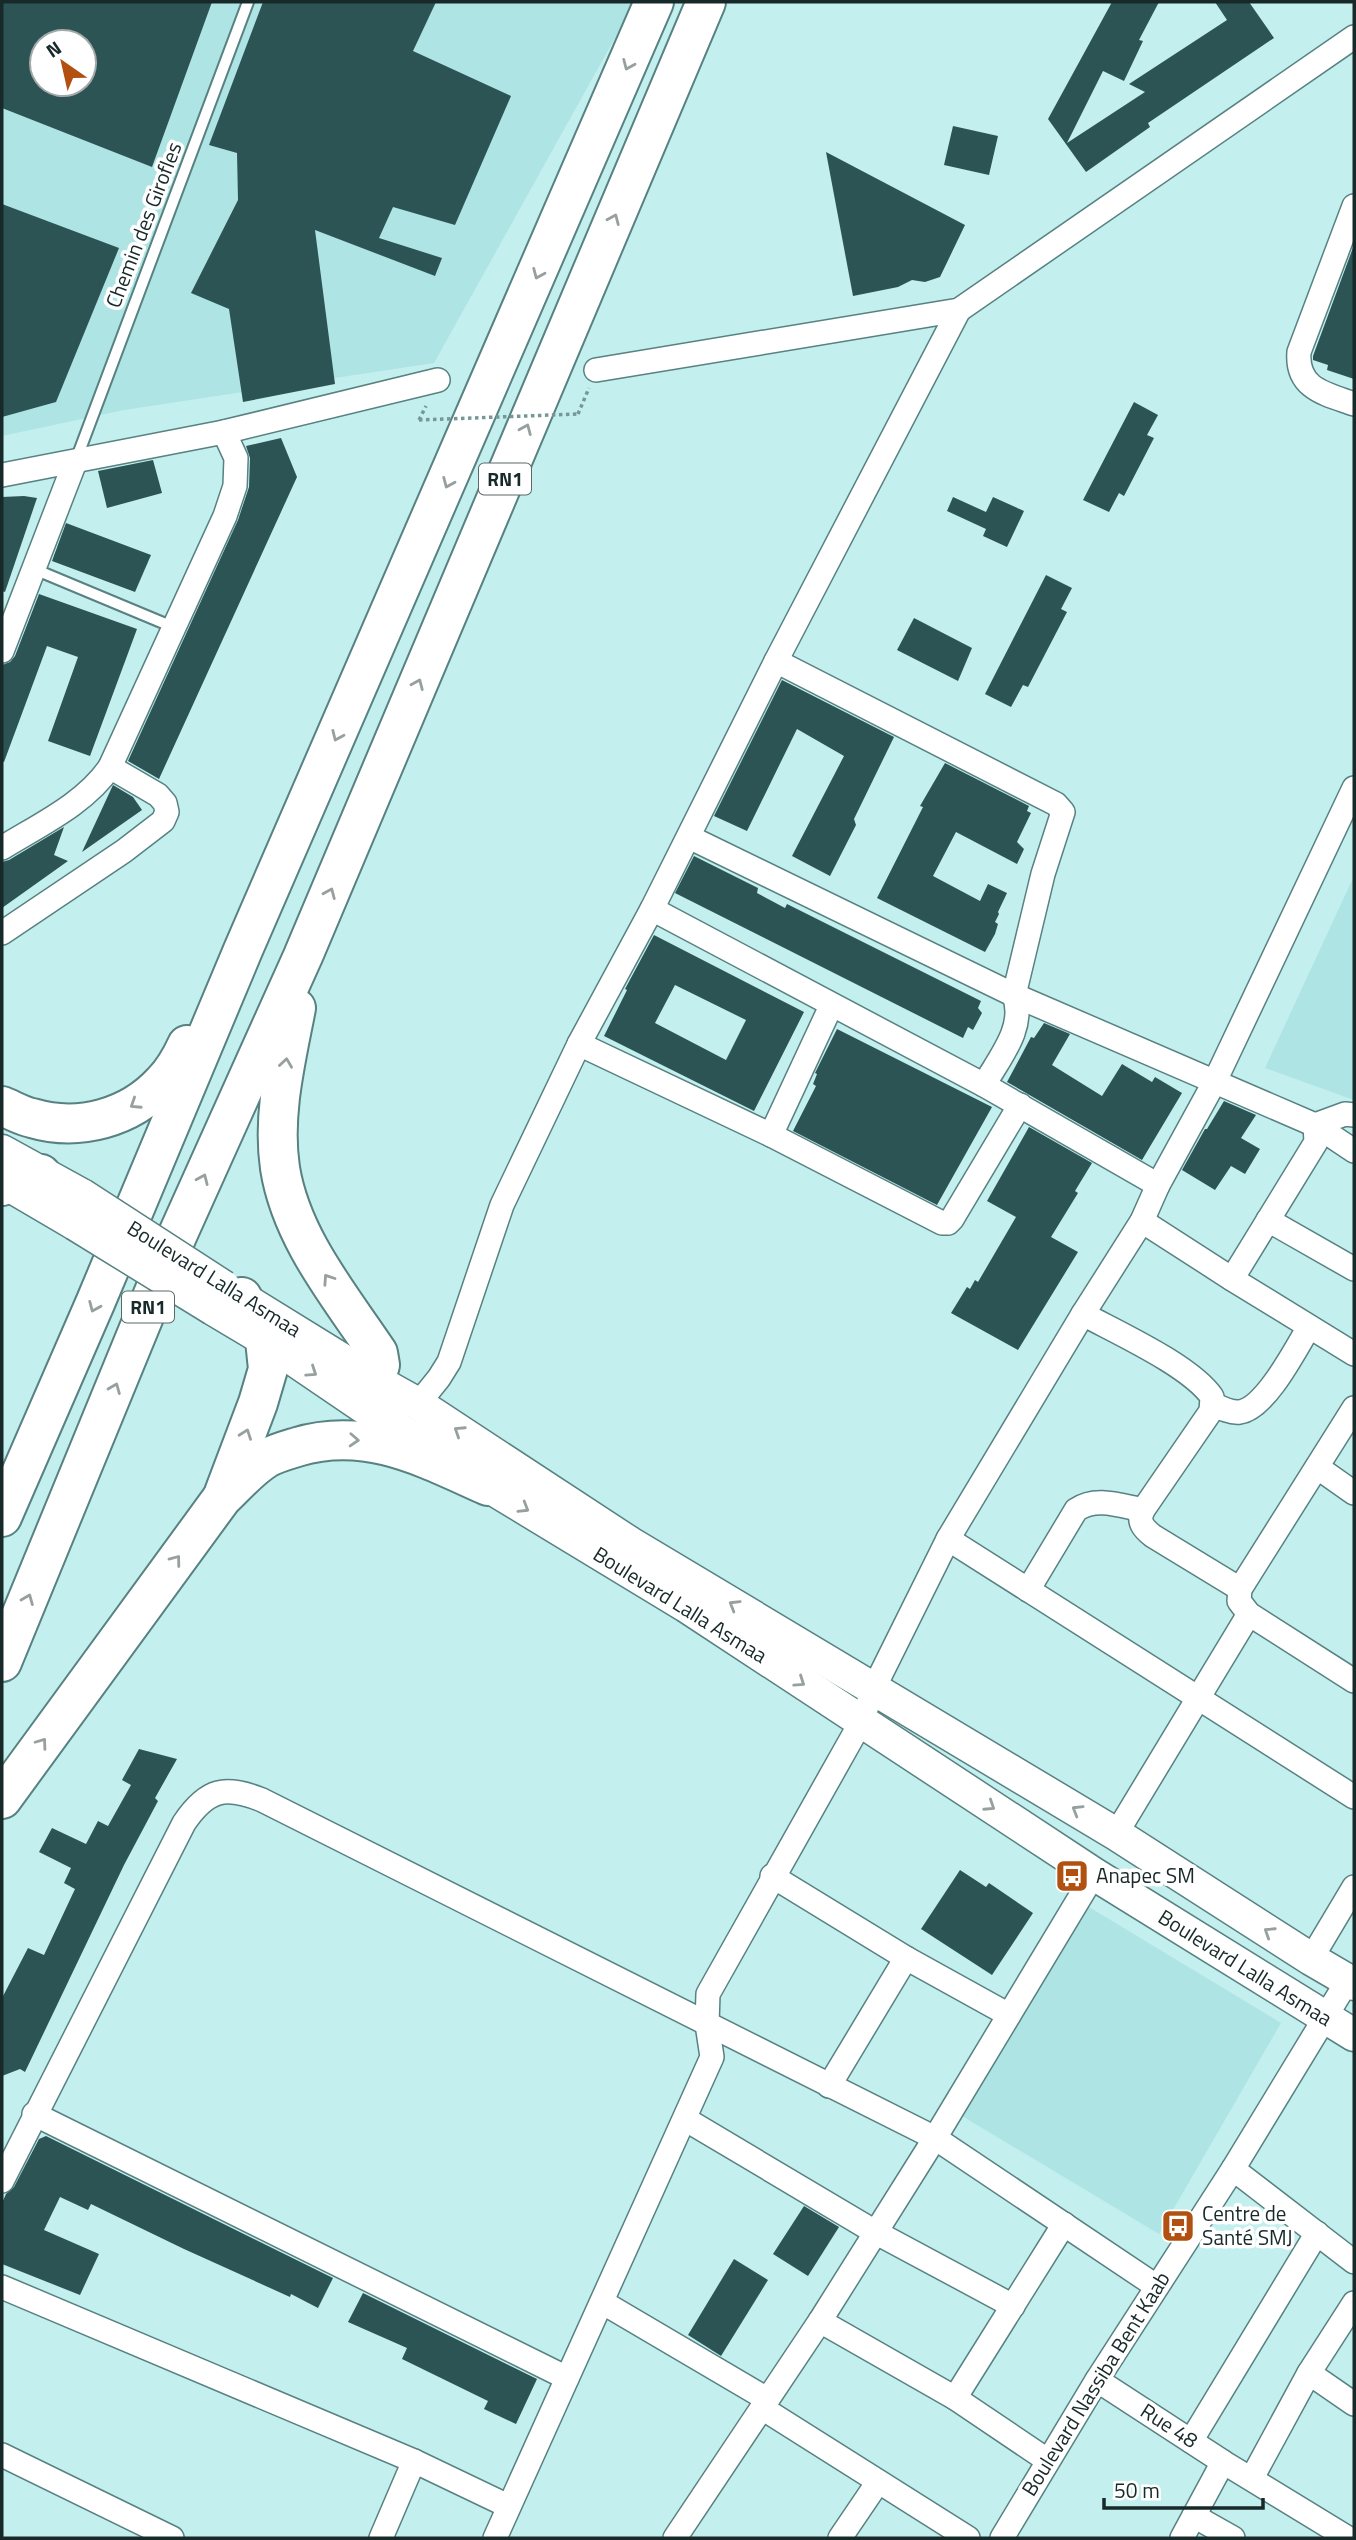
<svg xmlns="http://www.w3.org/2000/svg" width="1356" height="2540" font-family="'Titillium Web',sans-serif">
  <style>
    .built { fill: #afe4e4; fill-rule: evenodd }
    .building { fill: #2c5455; fill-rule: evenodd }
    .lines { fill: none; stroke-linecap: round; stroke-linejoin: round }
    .service-casing { stroke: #588181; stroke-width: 14 }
    .minor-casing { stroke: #588181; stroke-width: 26 }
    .secondary-casing { stroke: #588181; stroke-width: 35 }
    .trunk-casing { stroke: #588181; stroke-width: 42 }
    .path { stroke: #779797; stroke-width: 3.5; stroke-dasharray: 3.5 3.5; stroke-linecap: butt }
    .service { stroke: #fff; stroke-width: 10 }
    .minor { stroke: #fff; stroke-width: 23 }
    .secondary { stroke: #fff; stroke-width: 32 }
    .trunk { stroke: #fff; stroke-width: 38 }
    .secondary-bridge-casing { stroke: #588181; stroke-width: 35; stroke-linecap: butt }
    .path-bridge { stroke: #779797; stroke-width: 3.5; stroke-dasharray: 3.5 3.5; stroke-linecap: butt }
    .secondary-bridge { stroke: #fff; stroke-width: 32 }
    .oneway { stroke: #979f9f }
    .labels { text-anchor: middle; stroke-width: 7; stroke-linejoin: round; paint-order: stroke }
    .shield { fill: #fff; stroke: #5d6969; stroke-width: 2 }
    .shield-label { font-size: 19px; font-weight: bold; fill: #182929 }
    .street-label { font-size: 21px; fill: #182929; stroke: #fff }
    .poi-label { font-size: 21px; fill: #182929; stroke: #fff; text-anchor: start }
  </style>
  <rect width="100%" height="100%" fill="#c3efef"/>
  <!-- built -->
  <g class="built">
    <path d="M2,2H635L434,363L124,410L2,436ZM42,42H84V84H42Z"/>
    <path d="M1354,876V1100L1265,1068Z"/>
    <path d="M1084,1904L1281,2023L1159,2234L957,2113Z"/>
  </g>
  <!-- building -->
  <g class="building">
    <path d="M2,2H212L152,167L2,108ZM42,42H84V84H42Z"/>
    <path d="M263,2H436L413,51L511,96L455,225L393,207L379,238L442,258L435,276L315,230L335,384L243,402L229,309L191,293L238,200L237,153L209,145Z"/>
    <path d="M1112,2H1159L1139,40L1143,41L1124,81L1103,71L1067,143L1145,92L1129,84L1227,20L1215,2H1249L1274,38L1148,123L1150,127L1086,172L1048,119Z"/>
    <path d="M953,126L998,136L989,175L944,165Z"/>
    <path d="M826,152L965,225L940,277L925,282L912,280L898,287L853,296Z"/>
    <path d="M2,204L119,248L56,402L2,417Z"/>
    <path d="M1354,245V379L1327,370L1328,365L1313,360V356Z"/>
    <path d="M1134,402L1158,415L1147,435L1154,438L1124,496L1119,493L1109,512L1083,500Z"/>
    <path d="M281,438L297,477L159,779L128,761L238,520L249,487L250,458L246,446Z"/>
    <path d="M153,460L162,493L107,508L98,471Z"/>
    <path d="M24,496L37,498L5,592L2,591V497Z"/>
    <path d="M953,497L986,512L993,497L1024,511L1007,547L983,536L986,529L947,511Z"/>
    <path d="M66,523L151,555L135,592L52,561Z"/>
    <path d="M1046,575L1072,588L1061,609L1067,612L1028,687L1023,685L1011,707L985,694Z"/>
    <path d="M39,594L137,629L90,756L48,741L78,657L47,646L4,762H2V665L10,662L15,656Z"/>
    <path d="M914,618L972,648L958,681L897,650Z"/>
    <path d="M782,680L894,737L854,819L856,825L830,876L792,856L844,756L797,729L747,831L714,816Z"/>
    <path d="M945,763L1029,806L1027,811L1031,813L1017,842L1024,849L1017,864L956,832L933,876L980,901L988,884L1007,893L998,912L999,914L995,922L998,924L995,934L985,952L877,898L923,807L920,806Z"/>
    <path d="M113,785L133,797L142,810L82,852Z"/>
    <path d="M64,827L54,855L68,861L2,908V862L9,860Z"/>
    <path d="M694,856L758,888L757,893L785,908L787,904L981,1001L978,1008L982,1013L973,1030L968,1027L963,1038L675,893Z"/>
    <path d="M654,935L804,1012L754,1111L604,1036L627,990L625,989ZM675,985L746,1020L726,1060L655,1023Z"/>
    <path d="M1044,1023L1070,1034L1052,1065L1102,1096L1122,1064L1152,1082L1155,1077L1182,1093L1142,1160L1007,1082L1031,1037L1034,1038Z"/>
    <path d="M837,1029L992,1107L937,1205L793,1131L816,1086L813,1084L817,1074L815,1073Z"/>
    <path d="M1224,1101L1256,1115L1241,1138L1260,1149L1245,1174L1231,1166L1215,1190L1182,1170L1205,1129H1207Z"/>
    <path d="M1029,1127L1092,1163L1075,1191L1078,1193L1051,1237L1078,1252L1018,1350L951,1313L967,1287L970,1289L975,1280L978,1282L1016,1217L987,1201Z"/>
    <path d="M139,1749L177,1759L155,1798L158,1801L124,1865L25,2072L20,2069L2,2076V1998L28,1948L44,1955L75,1889L64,1883L71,1868L39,1852L52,1828L86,1844L98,1821L108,1826L131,1785L122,1780Z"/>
    <path d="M960,1870L986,1887L989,1883L1033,1913L992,1975L921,1929Z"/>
    <path d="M46,2136L333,2278L318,2308L291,2294L290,2297L184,2249L91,2204L88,2210L60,2197L44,2230L99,2254L80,2295L2,2264V2203L6,2194L14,2187L39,2139Z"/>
    <path d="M804,2206L839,2227L808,2276L773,2254Z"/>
    <path d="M734,2259L768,2280L721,2356L688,2335Z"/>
    <path d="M363,2293L537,2379L516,2424L484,2409L488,2401L402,2359L407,2348L348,2322Z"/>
  </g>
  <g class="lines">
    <defs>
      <g id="service">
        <path d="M76,460L248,2"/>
        <path d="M34,569L173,627"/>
      </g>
      <g id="minor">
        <path d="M1354,206L1299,352C1296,389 1326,394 1354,404"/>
        <path d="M596,370L959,310L1354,37"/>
        <path d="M2,475L224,432L438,380"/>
        <path d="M2,651L75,462"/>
        <path d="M776,661L1056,804L1063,812L1043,874L1014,995C1026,1027 1000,1057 984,1085"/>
        <path d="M689,837L1014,995L1315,1125L1354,1151"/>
        <path d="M2,848C39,825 85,804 110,767L225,516L235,486L236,458L224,432"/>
        <path d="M652,909L984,1085L1158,1185"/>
        <path d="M2,933L124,851L163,821L167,812L165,803L158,795L110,767"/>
        <path d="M579,1044L771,1135L942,1223H948L952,1219L1020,1105"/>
        <path d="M771,1135L831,1006"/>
        <path d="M1268,1220L1354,1269"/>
        <path d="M1142,1221L1232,1279L1354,1354"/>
        <path d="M1232,1279L1316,1142L1315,1125L1345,1114L1354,1115"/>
        <path d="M1083,1314C1118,1333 1191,1366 1212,1397L1211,1411L1143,1510C1137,1522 1144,1529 1153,1536L1240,1589"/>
        <path d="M418,1404L439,1378L449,1362L502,1205L579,1044L652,909L776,661L959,310"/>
        <path d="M1213,1404C1221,1408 1230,1413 1240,1412C1266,1408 1296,1348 1309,1327"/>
        <path d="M1354,1408L1240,1589L1239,1601L1249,1614L1354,1681"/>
        <path d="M1317,1467L1354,1493"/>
        <path d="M948,1539L1354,1797"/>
        <path d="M1028,1590L1076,1510C1096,1496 1121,1506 1143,1510"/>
        <path d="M1116,1834L1249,1614"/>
        <path d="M772,1876L906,1958L1009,2015"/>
        <path d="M1311,1959L1354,1887"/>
        <path d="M829,2086L906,1958"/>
        <path d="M34,2114L567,2378"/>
        <path d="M685,2119L875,2232L1013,2306"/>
        <path d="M1233,2169L1354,2262"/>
        <path d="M2,2181L184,1823C207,1789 225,1785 262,1800L935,2138L1156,2286"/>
        <path d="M2,2287L414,2461L508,2506"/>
        <path d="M602,2302L767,2399"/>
        <path d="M820,2321L955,2398L1047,2460"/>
        <path d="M1309,2373L1354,2404"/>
        <path d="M1097,2380L1223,2462L1348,2538"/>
        <path d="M955,2398L1064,2224"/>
        <path d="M762,2408L968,2538"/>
        <path d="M1191,2441L1317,2233"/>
        <path d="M2,2455L172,2538"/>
        <path d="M1252,2478L1309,2373L1354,2303"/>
        <path d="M1194,2516L1233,2538"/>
        <path d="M381,2538L414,2461"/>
        <path d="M495,2538L712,2057L707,2024L708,1994L861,1722L874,1688L948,1539L1083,1314L1142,1221L1158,1185L1215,1081L1354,788"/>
        <path d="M675,2538L820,2321L935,2138L1094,1874"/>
        <path d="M840,2538L878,2482"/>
        <path d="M1002,2538L1097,2380L1233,2169L1348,1980"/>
        <path d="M1182,2538L1223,2462"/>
      </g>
      <g id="secondary">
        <path d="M2,1151L82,1195"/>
        <path d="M2,1181L75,1224"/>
        <path d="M239,1296L375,1380L418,1404L630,1543L1116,1834L1311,1959L1354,1984"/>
        <path d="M213,1309L265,1340L362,1406L488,1486L686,1606L1094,1874L1354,2035"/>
      </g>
      <g id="trunk">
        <path d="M296,1008C286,1060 272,1115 280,1168C291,1238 340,1296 378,1353L380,1365L375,1380"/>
        <path d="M2,1106C12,1110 22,1116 32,1118C79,1132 130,1118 163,1082C173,1072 181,1058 187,1045"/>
        <path d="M2,1186L41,1174"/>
        <path d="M224,1493L258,1403L268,1369L265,1340L242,1297"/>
        <path d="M2,1517L96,1301L243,950L654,2"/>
        <path d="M2,1662L177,1236L303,956L706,2"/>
        <path d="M2,1799L222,1498C236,1485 250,1468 267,1458C276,1453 287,1450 297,1447C368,1426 425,1458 488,1486"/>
      </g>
    </defs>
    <!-- service casing -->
    <use href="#service" class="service-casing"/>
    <!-- minor casing -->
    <use href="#minor" class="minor-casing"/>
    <!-- secondary casing -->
    <use href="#secondary" class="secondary-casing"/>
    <!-- trunk casing -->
    <use href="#trunk" class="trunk-casing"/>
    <!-- path -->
    <g class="path">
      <path d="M578,414L589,388"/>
      <path d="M419,420L426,406"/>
    </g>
    <!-- service -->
    <use href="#service" class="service"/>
    <!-- minor -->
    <use href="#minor" class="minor"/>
    <!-- secondary -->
    <use href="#secondary" class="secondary"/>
    <!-- trunk -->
    <use href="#trunk" class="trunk"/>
    <defs>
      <g id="secondary-bridge">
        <path d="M82,1195L224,1287"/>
        <path d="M75,1224L213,1309"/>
      </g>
    </defs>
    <!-- secondary-bridge casing -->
    <use href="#secondary-bridge" class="secondary-bridge-casing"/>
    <!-- path-bridge -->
    <path class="path-bridge" d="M419,420L578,414"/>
    <!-- secondary-bridge -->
    <use href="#secondary-bridge" class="secondary-bridge"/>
  </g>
  <!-- one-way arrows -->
  <defs><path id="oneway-chevron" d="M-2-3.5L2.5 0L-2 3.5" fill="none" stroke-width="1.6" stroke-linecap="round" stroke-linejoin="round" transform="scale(1.75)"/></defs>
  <g class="oneway">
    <use href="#oneway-chevron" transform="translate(628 65) rotate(113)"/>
    <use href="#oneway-chevron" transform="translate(614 219) rotate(-67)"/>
    <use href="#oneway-chevron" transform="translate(538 274) rotate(113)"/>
    <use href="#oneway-chevron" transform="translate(526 429) rotate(-67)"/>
    <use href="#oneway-chevron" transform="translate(448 483) rotate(113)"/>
    <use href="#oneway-chevron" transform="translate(418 684) rotate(-67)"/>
    <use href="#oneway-chevron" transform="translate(337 736) rotate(114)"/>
    <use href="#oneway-chevron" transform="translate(330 893) rotate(-67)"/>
    <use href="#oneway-chevron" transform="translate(286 1063) rotate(-82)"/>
    <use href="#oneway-chevron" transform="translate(135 1104) rotate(147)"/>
    <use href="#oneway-chevron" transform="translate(203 1179) rotate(-66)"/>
    <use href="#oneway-chevron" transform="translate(328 1279) rotate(-124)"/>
    <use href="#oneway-chevron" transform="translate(94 1307) rotate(113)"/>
    <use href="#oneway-chevron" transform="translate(312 1372) rotate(34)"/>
    <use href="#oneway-chevron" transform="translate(115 1388) rotate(-68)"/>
    <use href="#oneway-chevron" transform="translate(459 1431) rotate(-147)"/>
    <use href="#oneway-chevron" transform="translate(246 1434) rotate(-70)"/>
    <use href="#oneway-chevron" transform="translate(354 1440) rotate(3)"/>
    <use href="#oneway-chevron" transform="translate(524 1508) rotate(31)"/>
    <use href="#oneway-chevron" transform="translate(176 1560) rotate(-53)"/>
    <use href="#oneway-chevron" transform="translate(28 1599) rotate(-68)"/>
    <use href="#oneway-chevron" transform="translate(734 1605) rotate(-149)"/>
    <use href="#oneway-chevron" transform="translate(800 1682) rotate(34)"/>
    <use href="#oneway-chevron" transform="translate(42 1743) rotate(-54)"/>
    <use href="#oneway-chevron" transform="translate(990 1806) rotate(33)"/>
    <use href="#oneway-chevron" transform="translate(1077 1810) rotate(-149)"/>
    <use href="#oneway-chevron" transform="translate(1269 1932) rotate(-147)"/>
  </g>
  <!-- icons -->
  <defs>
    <symbol id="bus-square" viewBox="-11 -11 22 22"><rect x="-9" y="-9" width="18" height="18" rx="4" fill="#b25012" stroke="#fff"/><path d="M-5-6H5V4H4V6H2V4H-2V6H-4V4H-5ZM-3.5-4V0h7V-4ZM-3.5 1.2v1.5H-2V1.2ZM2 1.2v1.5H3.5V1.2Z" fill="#fff"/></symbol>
  </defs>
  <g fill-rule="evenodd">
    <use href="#bus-square" x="1053" y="1857" width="38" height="38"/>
    <use href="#bus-square" x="1159" y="2207" width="38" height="38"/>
  </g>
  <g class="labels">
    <!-- shield labels -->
    <g class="shield">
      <rect x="479" y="463.5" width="52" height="31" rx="5"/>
      <rect x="122" y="1291.5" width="52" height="31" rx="5"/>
    </g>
    <g class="shield-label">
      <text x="505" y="486">RN1</text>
      <text x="148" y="1314">RN1</text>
    </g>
    <!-- street labels -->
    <g class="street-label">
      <text transform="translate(144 225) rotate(-69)" y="7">Chemin des Girofles</text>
      <text transform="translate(214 1279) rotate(32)" y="7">Boulevard Lalla Asmaa</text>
      <text transform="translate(680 1605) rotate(32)" y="7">Boulevard Lalla Asmaa</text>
      <text transform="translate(1245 1968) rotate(32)" y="7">Boulevard Lalla Asmaa</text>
      <text transform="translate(1096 2384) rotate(-58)" y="7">Boulevard Nassiba Bent Kaab</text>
      <text transform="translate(1169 2426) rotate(33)" y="7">Rue 48</text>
    </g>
    <!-- poi labels -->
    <g class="poi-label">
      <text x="1096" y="1883">Anapec SM</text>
      <text x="1202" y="2221">Centre de<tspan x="1202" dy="24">Santé SMJ</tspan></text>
    </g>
  </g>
  <!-- border -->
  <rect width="1356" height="2540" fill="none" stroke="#182929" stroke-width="7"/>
  <!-- north arrow -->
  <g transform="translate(63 63) rotate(326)"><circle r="33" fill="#ffffff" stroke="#a3a9a9" stroke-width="2"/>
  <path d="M0-5L12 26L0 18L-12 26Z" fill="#b25012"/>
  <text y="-10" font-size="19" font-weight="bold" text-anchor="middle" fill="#182929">N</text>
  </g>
  <!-- scale -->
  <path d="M1104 2498v10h159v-10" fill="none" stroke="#182929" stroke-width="3.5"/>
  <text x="1114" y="2498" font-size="21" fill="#182929" stroke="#ffffff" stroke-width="5" paint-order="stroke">50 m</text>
</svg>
